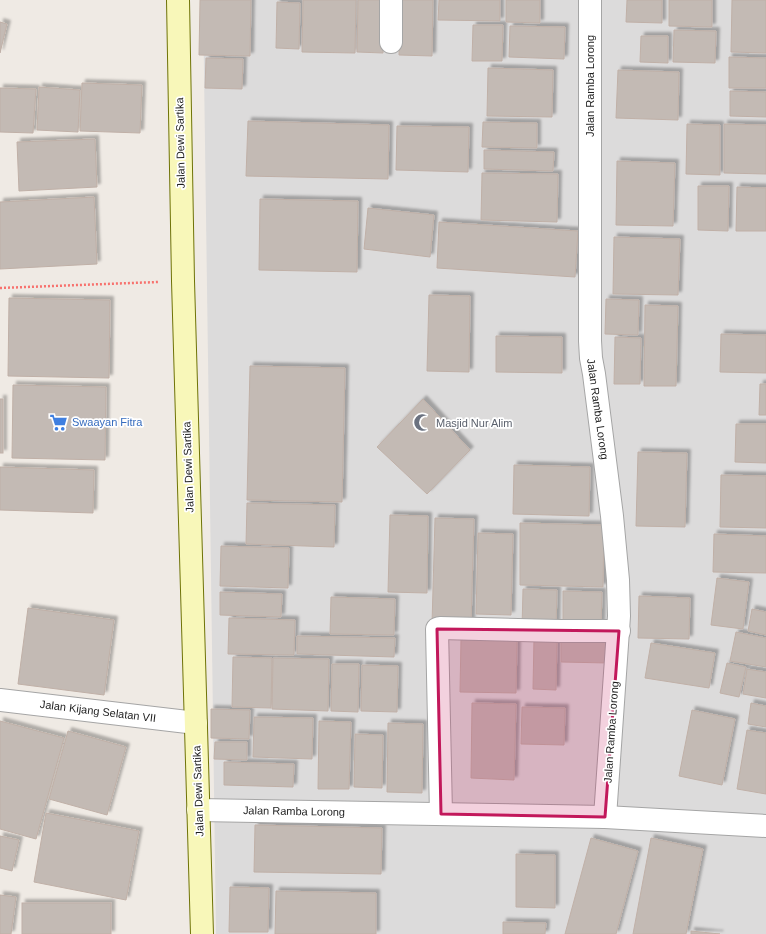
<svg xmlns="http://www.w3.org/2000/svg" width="766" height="934" font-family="Arial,sans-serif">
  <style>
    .residential { fill: #dcdbdb }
    .building { fill: #c3bab4; stroke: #c0b0a7; filter: url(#shadow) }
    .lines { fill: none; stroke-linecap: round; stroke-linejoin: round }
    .minor-casing { stroke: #a5a5a5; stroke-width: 24 }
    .secondary-casing { stroke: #6f7307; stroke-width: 24 }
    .path { stroke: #f7716d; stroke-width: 2.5; stroke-dasharray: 2 2; stroke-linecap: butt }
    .minor { stroke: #fff; stroke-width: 22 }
    .secondary { stroke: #f8f7b9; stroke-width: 22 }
    .marked { fill: #c2185b; fill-opacity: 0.2; stroke: #c2185b; stroke-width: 3; stroke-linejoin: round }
    .labels { text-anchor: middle; stroke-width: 3.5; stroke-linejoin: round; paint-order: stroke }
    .street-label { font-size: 11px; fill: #1e1e1e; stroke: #fff }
    .shop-label { font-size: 11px; fill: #366cbe; stroke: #fff; text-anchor: start }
    .worship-label { font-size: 11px; fill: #5b616d; stroke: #fff; text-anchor: start }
  </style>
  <defs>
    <filter id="shadow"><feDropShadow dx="3.5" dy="-3.5" stdDeviation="1" flood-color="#0004"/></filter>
  </defs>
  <rect width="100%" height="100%" fill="#efeae4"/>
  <!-- residential -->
  <path class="residential" d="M203,0H766V934H216Z"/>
  <!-- building -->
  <g class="building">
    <path d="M200,0H251L250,56L199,55Z"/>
    <path d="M303,0H356L355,53L302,52Z"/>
    <path d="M358,0H384L383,53L357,52Z"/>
    <path d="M400,0H433L432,56L399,55Z"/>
    <path d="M439,0H500V21L438,20Z"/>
    <path d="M506,0H540V23L506,22Z"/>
    <path d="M627,0H662V23L626,22Z"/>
    <path d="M669,0H712V27L669,26Z"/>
    <path d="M732,0H766V53L731,52Z"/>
    <path d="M277,2L300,3L299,49L276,48Z"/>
    <path d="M0,22L7,24L0,53Z"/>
    <path d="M473,25H503L502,61H472Z"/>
    <path d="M510,26L565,27L564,59L509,57Z"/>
    <path d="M674,30L716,31L715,63L673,62Z"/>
    <path d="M641,36H668V63L640,62Z"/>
    <path d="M729,57L766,58V88H729Z"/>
    <path d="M206,58L243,59L242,89L205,88Z"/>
    <path d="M488,68L553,70L552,117L487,116Z"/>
    <path d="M618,70L679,72L678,120L616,118Z"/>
    <path d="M82,83L142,85L140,133L80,131Z"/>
    <path d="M39,87L80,90L78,132L37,130Z"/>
    <path d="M0,88L36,89L33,133L0,132Z"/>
    <path d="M730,91L766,92V117L730,116Z"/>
    <path d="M248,121L389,125L388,179L246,176Z"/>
    <path d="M483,122L537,123V148L482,147Z"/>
    <path d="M687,124L720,125V175L686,174Z"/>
    <path d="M724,124L766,125V174L724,173Z"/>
    <path d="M397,126L469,127L468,172L396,170Z"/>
    <path d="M95,139L97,187L19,191L17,142Z"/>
    <path d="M484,150L554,152L553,171L484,169Z"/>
    <path d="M617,161L675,163L673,226L616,225Z"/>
    <path d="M482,173L558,174L557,222L481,220Z"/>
    <path d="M698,186H729L728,231L698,230Z"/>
    <path d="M737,187L766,188V231H736Z"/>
    <path d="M94,197L97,264L0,269V202Z"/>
    <path d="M260,199L358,201L357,272L259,270Z"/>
    <path d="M368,208L434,215L430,257L364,249Z"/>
    <path d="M439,222L578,231L575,277L437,268Z"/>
    <path d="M614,237L680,239L678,295L613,294Z"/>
    <path d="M429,295L470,296L469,372L427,371Z"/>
    <path d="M9,298L110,300L109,378L8,376Z"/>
    <path d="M606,299L639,300L638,335L605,334Z"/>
    <path d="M645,305L678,306L676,386H644Z"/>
    <path d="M721,334L766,335V373L720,372Z"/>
    <path d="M496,336L562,337V373L496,372Z"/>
    <path d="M615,337L641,338L640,384H614Z"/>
    <path d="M250,366L345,368L342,502L247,500Z"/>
    <path d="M760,384H766V415H759Z"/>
    <path d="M13,385L106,387L105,460L12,458Z"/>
    <rect x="0" y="399" width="3" height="54"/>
    <path d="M423,399L470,450L427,494L377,447Z"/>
    <path d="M736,424H766V463L735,462Z"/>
    <path d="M638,452L687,453L685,527L636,526Z"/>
    <path d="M514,465L590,467L589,516L513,514Z"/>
    <path d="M0,467L94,470L93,513L0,510Z"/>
    <path d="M721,475L766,476V528L720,527Z"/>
    <path d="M247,503L335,505L334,547L246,544Z"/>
    <path d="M390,515L428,516L427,593L388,592Z"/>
    <path d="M435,518L474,519L471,624H432Z"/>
    <path d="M520,523L604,525L603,587L520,585Z"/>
    <path d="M478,533L513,534L511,615L476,614Z"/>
    <path d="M714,534L766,536V573L713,572Z"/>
    <path d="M221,546L289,548L288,588L220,586Z"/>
    <path d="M717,578L749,582L743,629L711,625Z"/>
    <path d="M523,589L557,590L556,628H522Z"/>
    <path d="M563,591L602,592L601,626L563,624Z"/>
    <path d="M220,592L282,594L281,617L220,615Z"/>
    <path d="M639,596L690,598L689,639L638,638Z"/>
    <path d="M331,597L395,599L394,635L330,634Z"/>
    <path d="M28,608L114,620L104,695L18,684Z"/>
    <path d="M752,609L766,612V635L748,631Z"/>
    <path d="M229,618L295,620L294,655L228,654Z"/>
    <path d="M736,632L766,638V667L730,661Z"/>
    <path d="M297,636L395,638L394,657L297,654Z"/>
    <path d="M561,637L609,638L608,663L561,662Z"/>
    <path d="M534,638H557L556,690L533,689Z"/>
    <path d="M461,639L517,640L516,693L460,692Z"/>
    <path d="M651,643L715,653L709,688L645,678Z"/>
    <path d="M233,657L272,658L271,708L232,707Z"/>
    <path d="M273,658L329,659L328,711L272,709Z"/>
    <path d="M727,663L746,667L739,697L720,693Z"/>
    <path d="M332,664H359L358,712L331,711Z"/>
    <path d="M362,665L398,666L397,712L361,711Z"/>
    <path d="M747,669L766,672V698L743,694Z"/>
    <path d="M472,703L516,704L514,780L471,778Z"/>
    <path d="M751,703L766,706V727L748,724Z"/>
    <path d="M522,707L565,708L564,745L521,744Z"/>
    <path d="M211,709L250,710L249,739L211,738Z"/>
    <path d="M692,710L735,719L722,785L679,776Z"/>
    <path d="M254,717L313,718L312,759L253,757Z"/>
    <path d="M0,721L64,738L36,839L0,829Z"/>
    <path d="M319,721L351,722L349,789H318Z"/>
    <path d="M388,723L423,724L422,793L387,792Z"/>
    <path d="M747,730L766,733V794L737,789Z"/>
    <path d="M68,731L126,747L107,815L49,799Z"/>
    <path d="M355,734L383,735L382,788L354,787Z"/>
    <path d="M215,742H247V760L214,759Z"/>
    <path d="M224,762L294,764L293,787L224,785Z"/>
    <path d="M46,813L139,831L126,900L34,882Z"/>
    <path d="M255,825L382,828L381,874L254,872Z"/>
    <path d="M0,836L19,840L12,871L0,868Z"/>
    <path d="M591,838L638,851L616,934H565Z"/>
    <path d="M651,838L703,849L686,934H633Z"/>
    <path d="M516,854L555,855V908L516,907Z"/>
    <path d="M230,887L269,888L268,932H229Z"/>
    <path d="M276,891L376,893V934H275Z"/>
    <path d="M0,895L16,897L11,934H0Z"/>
    <rect x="22" y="903" width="89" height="31"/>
    <path d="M503,922L546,923L545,934H503Z"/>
    <path d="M691,931L720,934H691Z"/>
  </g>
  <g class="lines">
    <defs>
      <g id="minor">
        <path d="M391,0V42"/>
        <path d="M590,0V341L591,358L594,374L612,516L618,580L619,616L605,817"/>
        <path d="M0,700L196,723"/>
        <path d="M198,810L605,817L766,826"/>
        <path d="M441,814L437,629L440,628L560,631H619"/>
      </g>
      <path id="secondary" d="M178,0L183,281L202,934"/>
    </defs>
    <!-- minor casing -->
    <use href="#minor" class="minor-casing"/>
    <!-- secondary casing -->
    <use href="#secondary" class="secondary-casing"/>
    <!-- path -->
    <path class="path" d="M0,288L158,282"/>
    <!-- minor -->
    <use href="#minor" class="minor"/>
    <!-- secondary -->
    <use href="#secondary" class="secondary"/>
  </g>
  <!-- marked area -->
  <path class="marked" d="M437,629L619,631L605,817L441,814Z"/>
  <!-- icons -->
  <defs>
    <symbol id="supermarket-bare" viewBox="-9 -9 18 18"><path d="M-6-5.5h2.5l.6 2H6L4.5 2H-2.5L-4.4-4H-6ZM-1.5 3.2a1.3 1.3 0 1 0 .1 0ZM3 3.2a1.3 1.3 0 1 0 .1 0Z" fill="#3f7fe0" stroke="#fff" stroke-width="2.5" paint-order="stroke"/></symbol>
    <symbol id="mosque-bare" viewBox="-9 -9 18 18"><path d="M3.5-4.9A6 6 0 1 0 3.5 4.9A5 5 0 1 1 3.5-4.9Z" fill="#6b7280" stroke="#fff" stroke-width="2.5" paint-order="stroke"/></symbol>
  </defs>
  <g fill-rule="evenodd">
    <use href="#supermarket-bare" x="46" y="410" width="25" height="25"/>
    <use href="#mosque-bare" x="410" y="410" width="25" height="25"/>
  </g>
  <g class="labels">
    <!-- street labels -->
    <g class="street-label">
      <text transform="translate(590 86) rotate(-90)" y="4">Jalan Ramba Lorong</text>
      <text transform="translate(180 143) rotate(-91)" y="4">Jalan Dewi Sartika</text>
      <text transform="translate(598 409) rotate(82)" y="4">Jalan Ramba Lorong</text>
      <text transform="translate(188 467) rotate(-92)" y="4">Jalan Dewi Sartika</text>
      <text transform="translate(98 711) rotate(7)" y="4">Jalan Kijang Selatan VII</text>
      <text transform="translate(611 732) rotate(-86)" y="4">Jalan Ramba Lorong</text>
      <text transform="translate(198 791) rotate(-92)" y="4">Jalan Dewi Sartika</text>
      <text transform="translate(294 811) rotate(1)" y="4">Jalan Ramba Lorong</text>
    </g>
    <!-- shop labels -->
    <g class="shop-label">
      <text x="72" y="426">Swaayan Fitra</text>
    </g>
    <!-- worship labels -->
    <g class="worship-label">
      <text x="436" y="427">Masjid Nur Alim</text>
    </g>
  </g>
</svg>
